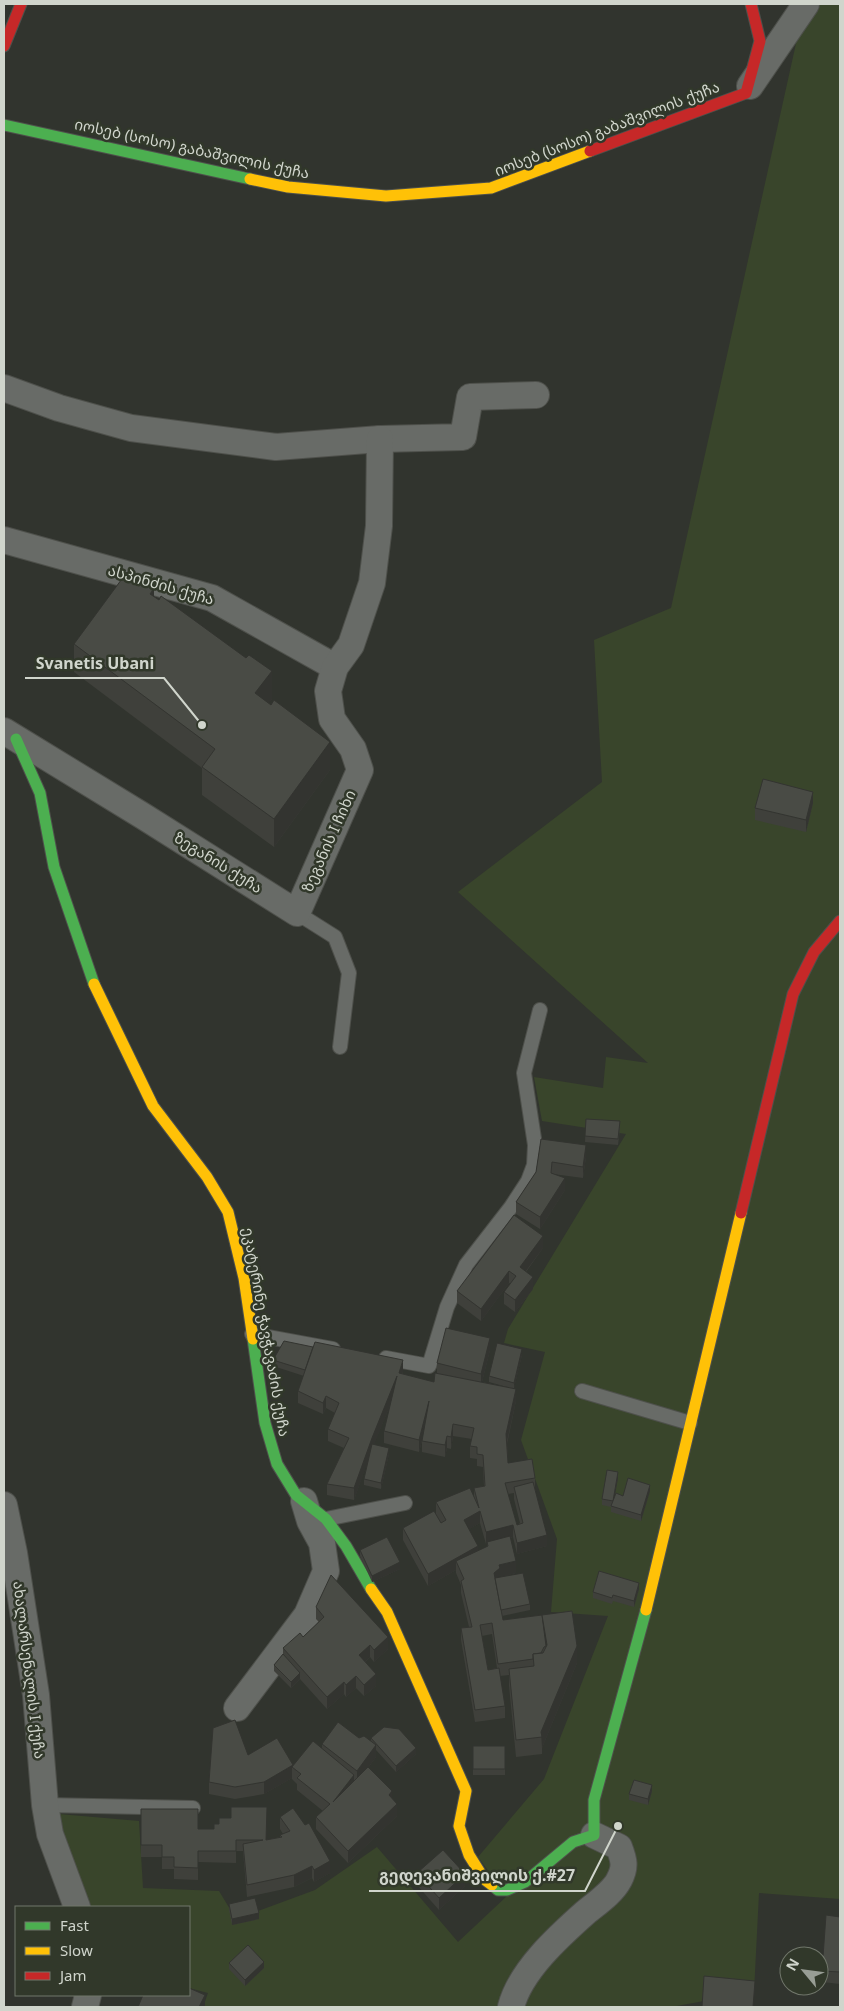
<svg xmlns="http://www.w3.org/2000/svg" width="844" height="2011" font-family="'Noto Sans','Noto Sans Georgian',sans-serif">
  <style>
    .green { fill: #39452b }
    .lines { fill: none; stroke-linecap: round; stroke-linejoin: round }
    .lane-casing { stroke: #4e504b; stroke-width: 16 }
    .street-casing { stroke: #4e504b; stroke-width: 28 }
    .fast-casing { stroke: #4e504b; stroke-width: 13 }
    .slow-casing { stroke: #4e504b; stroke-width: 13 }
    .jam-casing { stroke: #4e504b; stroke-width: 13 }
    .lane { stroke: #686b67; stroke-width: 14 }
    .street { stroke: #686b67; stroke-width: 26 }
    .fast { stroke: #4caf50; stroke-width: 11 }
    .slow { stroke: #ffc107; stroke-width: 11 }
    .jam { stroke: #c62828; stroke-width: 11 }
    .wall { fill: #3f403b; fill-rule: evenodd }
    .shaded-wall { fill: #333430 }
    .building { fill: #494b45; stroke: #333430 }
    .labels { text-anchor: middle; stroke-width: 5; stroke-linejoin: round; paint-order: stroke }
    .street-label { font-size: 15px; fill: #d0d5cc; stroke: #31382a }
    .leader { fill: none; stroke: #d0d5cc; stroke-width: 2 }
    .callout-dot { fill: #d0d5cc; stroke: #31382a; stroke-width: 2 }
    .callout-label { font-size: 16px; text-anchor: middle; font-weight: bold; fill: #d0d5cc; stroke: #31382a; stroke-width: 5; stroke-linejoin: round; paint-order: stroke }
  </style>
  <rect width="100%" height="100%" fill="#31342e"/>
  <!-- green -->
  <path class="green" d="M798,4H840V1899L759,1893L754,1992L671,2007H203L208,1993L189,1988V1907H85L65,1849L59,1814L139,1821L143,1888L219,1891L236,1919L315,1890L377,1847L458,1942L507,1896L478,1857L544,1779L608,1616L551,1612L557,1539L521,1440L545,1352L504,1343L508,1329L626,1134L542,1121L534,1077L603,1088L606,1057L648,1063L458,892L602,782L594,640L671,608L799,30Z"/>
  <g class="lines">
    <defs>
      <g id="lane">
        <path d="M297,913L335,937L349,973L340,1047"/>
        <path d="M252,1334L333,1349"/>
        <path d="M386,1358L429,1366L447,1307L466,1265L511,1207L528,1181L534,1165L535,1145L524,1073L540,1010"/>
        <path d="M582,1391L690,1423"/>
        <path d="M326,1519L405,1503"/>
        <path d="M45,1805L193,1808"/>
      </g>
      <g id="street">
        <path d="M750,86L806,4"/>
        <path d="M4,388L59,408L131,428L276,447L380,439L463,437L470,397L536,395"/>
        <path d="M4,540L212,598L335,667"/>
        <path d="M4,731L143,816L297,913L360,770L353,749L332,719L328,691L335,667L351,645L372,583L379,526L380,439"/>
        <path d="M4,1505L14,1553L36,1695L45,1805L50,1834L77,1907"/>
        <path d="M237,1708L307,1615L326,1571L322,1543L310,1521L304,1501"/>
        <path d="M85,2007L88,1995"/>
        <path d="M511,2007C520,1971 559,1936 586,1912C597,1903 613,1892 619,1880C626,1867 624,1860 619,1847L594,1835"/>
      </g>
      <g id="fast">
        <path d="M4,125L250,179"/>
        <path d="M16,739L40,793L54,867L94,984"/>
        <path d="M253,1339L265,1423L277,1464L296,1495L326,1519L346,1546L371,1589"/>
        <path d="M492,1885L498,1890H507L525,1882L573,1842L594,1835V1800L646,1610"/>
      </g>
      <g id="slow">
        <path d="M250,179L288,187L386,196L491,188L590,151"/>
        <path d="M94,984L153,1106L207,1177L228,1212L244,1278L253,1339"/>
        <path d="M371,1589L387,1612L466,1791L459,1826L469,1855L484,1879L492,1885"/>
        <path d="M646,1610L741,1213"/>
      </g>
      <g id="jam">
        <path d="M4,46L21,4"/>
        <path d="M590,151L746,93L760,41L751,4"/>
        <path d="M741,1213L793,994L814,952L840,921"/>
      </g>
    </defs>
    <!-- lane casing -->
    <use href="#lane" class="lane-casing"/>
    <!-- street casing -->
    <use href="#street" class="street-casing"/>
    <!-- fast casing -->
    <use href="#fast" class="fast-casing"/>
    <!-- slow casing -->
    <use href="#slow" class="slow-casing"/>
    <!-- jam casing -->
    <use href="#jam" class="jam-casing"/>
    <!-- lane -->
    <use href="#lane" class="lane"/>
    <!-- street -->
    <use href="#street" class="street"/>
    <!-- fast -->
    <use href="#fast" class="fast"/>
    <!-- slow -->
    <use href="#slow" class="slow"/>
    <!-- jam -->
    <use href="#jam" class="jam"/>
  </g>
  <!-- wall -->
  <g class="wall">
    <path d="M154,596L272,699L268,703L330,770L274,847L202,795V768L74,672V644Z"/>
    <path d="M813,803L806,832L755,820V808Z"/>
    <path d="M586,1119L620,1128L618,1145L585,1142Z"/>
    <path d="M541,1139L586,1157L583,1178L553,1174L565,1190L540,1229L516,1214V1202L536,1172Z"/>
    <path d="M543,1248L526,1272L533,1289L515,1312L504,1304V1292L511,1284L509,1283L481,1321L457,1303V1291Z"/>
    <path d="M490,1350L482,1382L507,1387L489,1382V1376L522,1355L514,1388L516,1401L507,1444L508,1463L535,1478V1489L547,1546L517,1554L513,1537L510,1538L516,1573L500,1577L530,1604V1610L502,1616L503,1620L577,1663L542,1748V1754L516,1757L509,1686V1675L500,1676L505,1706V1718L475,1722L461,1640V1628L469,1627L461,1593V1585L456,1573V1570L428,1586L403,1540V1528L436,1514V1502L474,1498V1488L484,1486L483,1467L477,1466V1459L470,1458V1446L472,1439L453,1436L451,1449L447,1448L445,1457L422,1452V1441L419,1452L384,1443V1431L391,1403L374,1444L389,1454L381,1489L364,1485V1479L368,1460L354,1500L327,1495V1484L344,1448L328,1441V1429L335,1413L326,1408L323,1414L298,1403V1391L304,1376L273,1366V1360L403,1372V1374L434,1382L437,1373V1363ZM514,1493V1499L520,1523L517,1525L508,1494ZM480,1523L486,1544H487V1547L478,1551L469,1529ZM492,1634L497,1668L488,1670L482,1636Z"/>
    <path d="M618,1478L614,1497L650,1491L641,1521L611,1512V1507L602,1505V1499Z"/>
    <path d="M360,1550L400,1569L372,1582L360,1556Z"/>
    <path d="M639,1589L634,1607L613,1601L612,1604L593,1598V1592Z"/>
    <path d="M316,1607L388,1649L374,1662L370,1657L365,1662L376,1686L364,1696L356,1688L346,1697L344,1694L327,1709L300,1679L291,1688L274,1671V1665L283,1654V1648L303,1637L319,1622L316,1619Z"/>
    <path d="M359,1738L371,1741V1738L416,1754L396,1772L376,1750V1757L368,1768L392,1799L397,1816L348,1863L316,1829V1817L323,1811L297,1790V1784L292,1779V1778L264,1794L235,1799L209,1794V1782L248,1755L293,1765L322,1748V1744Z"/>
    <rect x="473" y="1746" width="32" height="29"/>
    <path d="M652,1791L648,1805L629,1800V1794Z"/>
    <path d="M141,1809L198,1829L266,1840L280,1837V1835L283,1834L280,1829V1817L330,1873L314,1882L312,1878L294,1887L247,1897L243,1851H236V1863L198,1862V1880L174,1879V1869H162V1857H141Z"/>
    <path d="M417,1873L465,1886L439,1910L417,1885Z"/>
    <path d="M229,1904L259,1919L232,1925L229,1910Z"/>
    <path d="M840,1917V1984L822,1982V1971Z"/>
    <path d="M229,1963L264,1968L245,1986L229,1969Z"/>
  </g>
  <!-- shaded-wall -->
  <g class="shaded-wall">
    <path d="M154,588V616L150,594Z"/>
    <path d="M272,671V699L255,721V693Z"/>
    <path d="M330,742V770L274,847V819Z"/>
    <path d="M813,792V803L806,832V820Z"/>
    <path d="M586,1145V1157L583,1178V1167Z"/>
    <path d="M565,1178V1190L540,1229V1217Z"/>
    <path d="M543,1236V1248L520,1279V1267Z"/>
    <path d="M509,1271V1283L481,1321V1309Z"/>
    <path d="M533,1277V1289L515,1312V1300Z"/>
    <path d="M490,1338V1350L481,1386V1374Z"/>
    <path d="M522,1349V1355L514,1389V1383Z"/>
    <path d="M403,1360V1372L399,1384V1373Z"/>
    <path d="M397,1376V1388L372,1450L354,1500V1488L372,1438Z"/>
    <path d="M516,1389V1401L506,1446V1434Z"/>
    <path d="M326,1396V1408L323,1414V1403Z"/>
    <path d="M429,1401V1413L419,1452V1440Z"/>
    <path d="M453,1424V1436L451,1449V1437Z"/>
    <path d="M447,1436V1448L445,1457V1445Z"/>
    <path d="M389,1448V1454L381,1489V1483Z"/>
    <path d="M618,1472V1478L613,1507V1501Z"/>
    <path d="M650,1485V1491L641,1521V1515Z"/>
    <path d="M480,1511V1523L464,1532V1520Z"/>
    <path d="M513,1525V1537L486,1544V1532Z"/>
    <path d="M547,1535V1546L517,1554V1543Z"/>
    <path d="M478,1546V1558L456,1561V1570L428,1586V1574Z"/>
    <path d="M516,1561V1573L500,1577V1580L495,1584L494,1573L499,1565Z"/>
    <path d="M400,1562V1569L372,1582V1576Z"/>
    <path d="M639,1583V1589L634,1607V1601Z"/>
    <path d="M388,1637V1649L374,1662V1650Z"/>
    <path d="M370,1645V1657L359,1667V1655Z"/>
    <path d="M577,1646V1663L542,1748L541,1732Z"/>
    <path d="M300,1673V1679L291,1688V1682Z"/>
    <path d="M376,1674V1686L364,1696V1685Z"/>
    <path d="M356,1676V1688L346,1697V1685Z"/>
    <path d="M344,1682V1694L327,1709V1697Z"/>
    <path d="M376,1745V1757L357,1783V1771Z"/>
    <path d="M416,1748V1754L396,1772V1766Z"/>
    <path d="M293,1765L292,1767V1778L264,1794V1782Z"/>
    <path d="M354,1775V1787L333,1802Z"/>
    <path d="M652,1785V1791L648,1805V1799Z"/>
    <path d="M392,1791V1803L389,1795Z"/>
    <path d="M397,1804V1816L348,1863V1851Z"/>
    <path d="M330,1861V1873L314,1882V1870Z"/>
    <path d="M312,1866V1878L294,1887V1875Z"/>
    <path d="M465,1874V1886L439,1910V1898Z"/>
    <path d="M259,1913V1919L232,1925V1919Z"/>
    <path d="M264,1962V1968L245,1986V1980Z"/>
    <path d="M755,1981V1992L754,2007H753Z"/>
    <path d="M205,1995V2007H199Z"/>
  </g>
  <!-- building -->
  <g class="building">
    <path d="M127,572L154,588L150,594L159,600L161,596L246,658L249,655L272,671L255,693L271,705L274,700L330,742L274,819L202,767L215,749L74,644Z"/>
    <path d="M763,779L813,792L806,820L755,808Z"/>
    <path d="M586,1119L620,1121L618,1139L585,1136Z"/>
    <path d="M541,1139L586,1145L583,1167L552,1162L551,1173L565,1178L540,1217L516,1202L536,1172Z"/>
    <path d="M514,1215L543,1236L520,1267L533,1277L515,1300L504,1292L516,1276L509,1271L481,1309L457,1291Z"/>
    <path d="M446,1328L490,1338L481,1374L437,1363Z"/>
    <path d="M284,1341L313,1347L305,1370L273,1360Z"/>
    <path d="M315,1342L403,1360L399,1373L434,1382L435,1373L516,1389L506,1434L508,1463L532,1459L535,1478L505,1483L517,1525L523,1523L514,1487L533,1482L547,1535L517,1543L513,1525L486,1532L480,1511L464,1520L478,1546L428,1574L403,1528L434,1511L441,1523L446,1520L436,1502L470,1488L479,1508L474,1488L485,1486L483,1455L477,1454V1447L470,1446L474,1428L453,1424L451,1437L447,1436L445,1445L422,1441L429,1401L419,1440L384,1431L397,1376L372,1438L354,1488L327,1484L349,1438L328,1429L339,1403L326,1396L323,1403L298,1391Z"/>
    <path d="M497,1343L522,1349L514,1383L489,1376Z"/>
    <path d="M372,1444L389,1448L381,1483L364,1479Z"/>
    <path d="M607,1470L618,1472L613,1501L602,1499Z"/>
    <path d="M628,1478L650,1485L641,1515L611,1506L616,1493L623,1496Z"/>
    <path d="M510,1536L516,1561L499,1565L500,1568L494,1573L503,1620L542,1615L546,1646L544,1647L541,1653L533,1654V1659L498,1664L492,1623L480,1625L488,1670L499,1668L505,1706L475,1710L461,1628L472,1627L461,1581L464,1579L456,1561L488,1546L487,1542Z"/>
    <path d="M387,1537L400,1562L372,1576L360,1550Z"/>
    <path d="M599,1571L639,1583L634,1601L613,1595L612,1598L593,1592Z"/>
    <path d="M523,1573L530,1604L501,1610L495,1578Z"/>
    <path d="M331,1575L388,1637L374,1650L370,1645L359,1655L376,1674L364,1685L356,1676L346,1685L344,1682L327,1697L283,1648L300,1633L303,1637L324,1617L316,1607Z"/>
    <path d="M572,1611L577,1646L541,1732L542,1737L516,1740L509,1669L534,1666L533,1654L543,1653L547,1645L542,1615Z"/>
    <path d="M283,1654L300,1673L291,1682L274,1665Z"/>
    <path d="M235,1720L248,1755L277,1738L293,1765L264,1782L235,1787L209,1782L213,1728Z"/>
    <path d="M338,1722L359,1738L364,1736L376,1745L357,1771L322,1744Z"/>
    <path d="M384,1727L399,1729L416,1748L396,1766L371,1738Z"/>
    <path d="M313,1741L354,1775L333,1802L368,1767L392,1791L389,1795L397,1804L348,1851L316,1817L330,1804L297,1778L301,1774L292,1767Z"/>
    <rect x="473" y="1746" width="32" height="23"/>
    <path d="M634,1780L652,1785L648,1799L629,1794Z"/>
    <path d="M231,1807H267L266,1840L282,1837L280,1835L290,1831L280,1817L293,1808L305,1825L309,1823L330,1861L314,1870L312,1866L294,1875L247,1885L243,1844L263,1840H236V1851H198V1868L174,1867V1857H162V1845H141V1809H198V1829H214V1824H219V1818H231Z"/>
    <path d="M443,1850L465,1874L439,1898L417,1873Z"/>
    <path d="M255,1898L259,1913L232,1919L229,1904Z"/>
    <path d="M826,1915L840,1917V1972L822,1971Z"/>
    <path d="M248,1945L264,1962L245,1980L229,1963Z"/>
    <path d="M704,1976L755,1981L753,2007H702Z"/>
    <path d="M189,1988L205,1995L199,2007H138L143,1995H189Z"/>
  </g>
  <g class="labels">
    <!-- street labels -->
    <g class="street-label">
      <text transform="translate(607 129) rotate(-21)" y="5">იოსებ (სოსო) გაბაშვილის ქუჩა</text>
      <text transform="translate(192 149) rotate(12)" y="5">იოსებ (სოსო) გაბაშვილის ქუჩა</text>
      <text transform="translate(161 585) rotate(16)" y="5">ასპინძის ქუჩა</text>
      <text transform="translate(329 841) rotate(-66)" y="5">ზეგანის I ჩიხი</text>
      <text transform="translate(218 863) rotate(32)" y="5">ზეგანის ქუჩა</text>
      <text transform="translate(266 1332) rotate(80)" y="5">ეკატერინე ჭავჭავაძის ქუჩა</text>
      <text transform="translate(29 1670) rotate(83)" y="5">ახალარსენალის I ქუჩა</text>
    </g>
  </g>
  <!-- callouts -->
  <path class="leader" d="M202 725L164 678H25M618 1826L585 1891H369"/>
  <g class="callout-dot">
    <circle cx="202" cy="725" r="5"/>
    <circle cx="618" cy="1826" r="5"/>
  </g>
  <g class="callout-label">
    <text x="95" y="669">Svanetis Ubani</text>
    <text x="477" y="1881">გედევანიშვილის ქ.#27</text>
  </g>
  <!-- border -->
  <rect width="844" height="2011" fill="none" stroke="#d0d5cc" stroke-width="10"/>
  <!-- legend -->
  <rect x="15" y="1906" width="175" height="90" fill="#31382a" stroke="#71776b"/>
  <rect x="25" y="1922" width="25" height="8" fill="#4caf50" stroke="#71776b"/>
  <text x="60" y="1931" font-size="15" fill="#d0d5cc">Fast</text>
  <rect x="25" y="1947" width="25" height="8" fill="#ffc107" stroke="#71776b"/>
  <text x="60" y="1956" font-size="15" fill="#d0d5cc">Slow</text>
  <rect x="25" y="1972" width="25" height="8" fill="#c62828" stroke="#71776b"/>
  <text x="60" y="1981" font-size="15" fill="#d0d5cc">Jam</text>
  <!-- north arrow -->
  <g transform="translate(804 1971) rotate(299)"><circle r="24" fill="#31382a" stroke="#71776b"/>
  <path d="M0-4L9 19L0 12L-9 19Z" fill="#989d95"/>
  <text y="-8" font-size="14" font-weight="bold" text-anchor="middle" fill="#d0d5cc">N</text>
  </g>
</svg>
